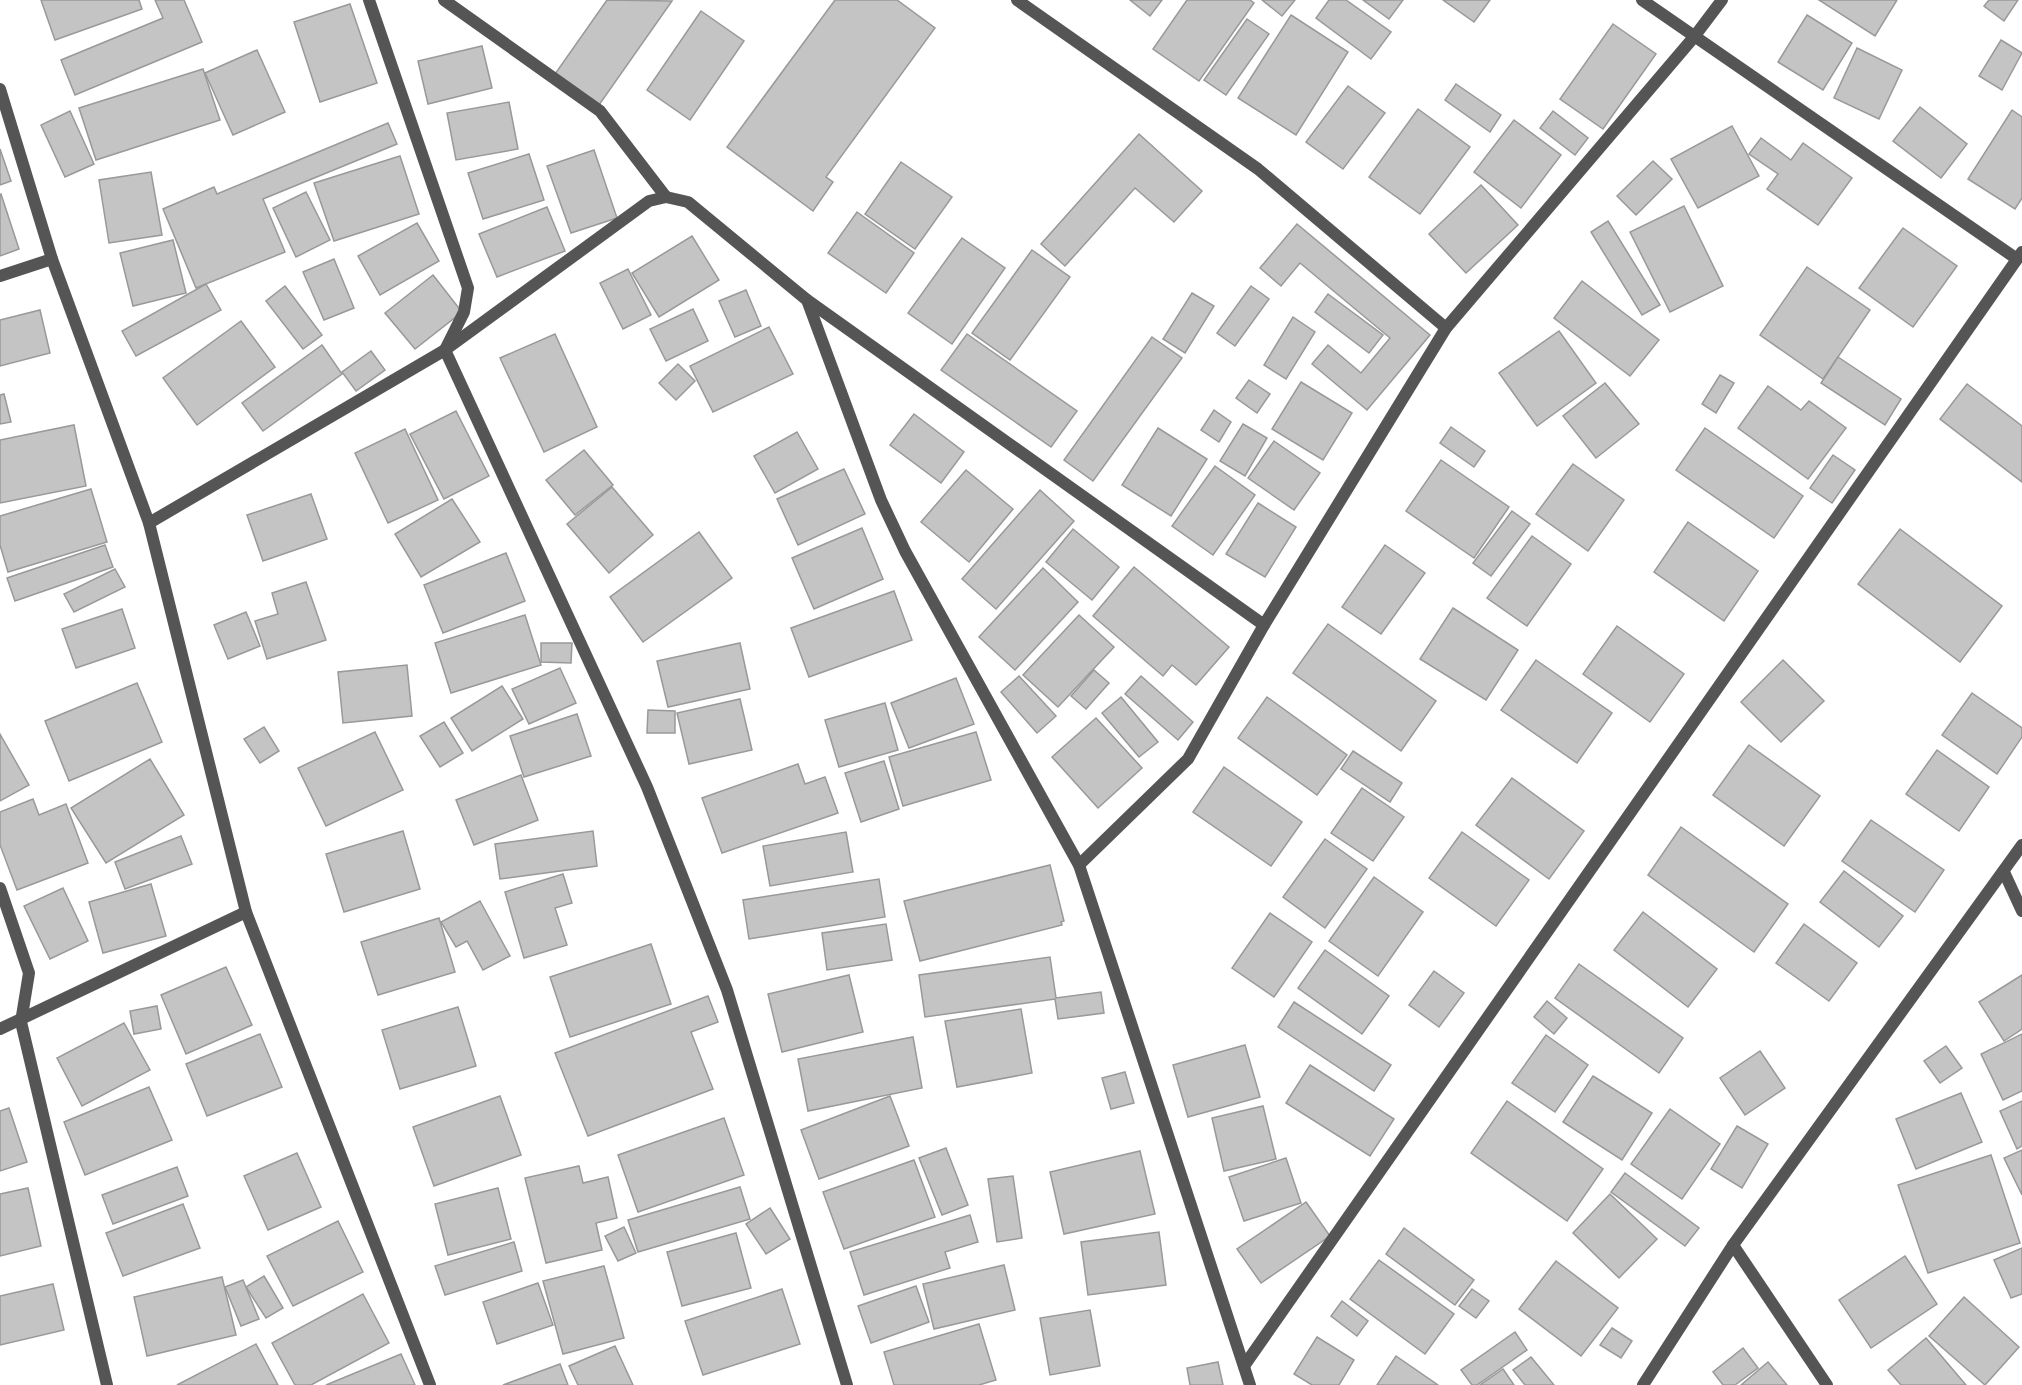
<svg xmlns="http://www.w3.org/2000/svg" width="2022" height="1385" font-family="Mulish,sans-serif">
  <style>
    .building { fill: #c4c4c4; stroke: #999; stroke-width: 1.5 }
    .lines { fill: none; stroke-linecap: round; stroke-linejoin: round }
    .minor { stroke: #555; stroke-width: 12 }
  </style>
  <rect width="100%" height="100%" fill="#fff"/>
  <!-- building -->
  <g class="building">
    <path d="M41,0H139L142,9L55,40Z"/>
    <path d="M155,0H184L202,42L75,95L61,60L163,18Z"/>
    <path d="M607,0L672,1L599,105L555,74Z"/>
    <path d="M835,0H897L935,28L826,177L833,182L813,211L727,147Z"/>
    <path d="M1130,0H1162L1150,16Z"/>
    <path d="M1187,0H1250L1254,3L1199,81L1153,49Z"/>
    <path d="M1262,0H1295L1282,16Z"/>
    <path d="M1329,0H1346L1391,32L1371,59L1316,18Z"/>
    <path d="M1363,0H1403L1389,19Z"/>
    <path d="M1443,0H1490L1474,22Z"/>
    <path d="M1819,0H1897L1875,36Z"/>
    <path d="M1989,0H2018L2004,21L1984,6Z"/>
    <path d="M350,4L377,83L320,102L294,22Z"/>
    <path d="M701,11L744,41L690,120L647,90Z"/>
    <path d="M1291,15L1348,52L1296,135L1238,98Z"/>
    <path d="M1807,15L1852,43L1823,90L1778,62Z"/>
    <path d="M1247,19L1269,34L1226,95L1204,80Z"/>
    <path d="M1613,24L1656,54L1603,129L1560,99Z"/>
    <path d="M2001,40L2022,53L2002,90L1979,76Z"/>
    <path d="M482,46L492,88L428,104L418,61Z"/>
    <path d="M1857,48L1902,70L1879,119L1834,98Z"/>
    <path d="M257,50L285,112L233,135L205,73Z"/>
    <path d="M203,69L220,120L96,160L79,108Z"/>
    <path d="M1456,84L1501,115L1490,132L1445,100Z"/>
    <path d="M1348,86L1385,113L1343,169L1306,142Z"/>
    <path d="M509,102L518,149L456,160L447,113Z"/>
    <path d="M1920,107L1967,144L1941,178L1893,141Z"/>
    <path d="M1418,109L1470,147L1420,214L1369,177Z"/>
    <path d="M2012,110L2022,117V198L2015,209L1968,179Z"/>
    <path d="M70,111L94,164L65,177L41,125Z"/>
    <path d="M1553,111L1588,138L1575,155L1540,128Z"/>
    <path d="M1514,120L1561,155L1521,208L1474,172Z"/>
    <path d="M388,123L397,144L263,199L285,252L196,288L163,209L214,187L217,194Z"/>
    <path d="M1732,126L1759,176L1698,208L1671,159Z"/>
    <path d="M1139,134L1202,191L1174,222L1135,188L1065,266L1041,244Z"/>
    <path d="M1761,138L1791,160L1803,143L1852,178L1818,225L1767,189L1778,174L1749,154Z"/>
    <path d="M0,149L11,181L0,185Z"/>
    <path d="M594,150L617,218L571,233L547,166Z"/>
    <path d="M529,154L544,200L483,219L468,173Z"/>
    <path d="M400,156L419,214L334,241L314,183Z"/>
    <path d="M1653,161L1672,179L1636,215L1617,196Z"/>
    <path d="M901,162L952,197L915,249L865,214Z"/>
    <path d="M151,172L162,235L109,243L99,180Z"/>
    <path d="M1481,185L1518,225L1466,273L1429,234Z"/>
    <path d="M306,192L330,240L296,257L273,208Z"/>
    <path d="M1,194L19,249L0,256V195Z"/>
    <path d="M1684,206L1723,286L1670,312L1630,232Z"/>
    <path d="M547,207L565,251L497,277L479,234Z"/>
    <path d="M857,212L914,253L886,293L828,253Z"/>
    <path d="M1608,221L1660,305L1642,315L1591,232Z"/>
    <path d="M417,223L439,261L380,295L358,256Z"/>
    <path d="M1297,224L1430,335L1367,410L1312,364L1328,345L1361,373L1390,338L1300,263L1281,286L1260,268Z"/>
    <path d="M1903,228L1957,266L1913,327L1859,288Z"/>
    <path d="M692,236L719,280L659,317L632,273Z"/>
    <path d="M962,238L1005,268L952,344L908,313Z"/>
    <path d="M173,240L186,293L133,306L120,253Z"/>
    <path d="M1032,250L1070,277L1010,360L972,333Z"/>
    <path d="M334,259L354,308L324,320L303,272Z"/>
    <path d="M1807,267L1870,310L1823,379L1760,335Z"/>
    <path d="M628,269L651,315L623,329L600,283Z"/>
    <path d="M433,275L462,312L415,349L385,313Z"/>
    <path d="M1582,281L1659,340L1630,376L1554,318Z"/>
    <path d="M206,284L221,310L136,356L122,331Z"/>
    <path d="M285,286L322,335L303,349L266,301Z"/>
    <path d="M1251,286L1269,299L1235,346L1217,333Z"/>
    <path d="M746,290L761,326L735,337L719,301Z"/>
    <path d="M1192,293L1214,306L1185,353L1163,339Z"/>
    <path d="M1328,294L1383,335L1369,353L1315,312Z"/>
    <path d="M693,309L708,341L666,361L650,329Z"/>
    <path d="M40,310L50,353L0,366V320Z"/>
    <path d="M1293,317L1315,332L1286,379L1264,365Z"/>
    <path d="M241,321L275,367L197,425L163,378Z"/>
    <path d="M769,327L793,374L713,412L690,366Z"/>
    <path d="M1559,331L1596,383L1537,426L1499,373Z"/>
    <path d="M555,334L597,427L544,452L500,358Z"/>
    <path d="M967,334L1077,411L1051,447L941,370Z"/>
    <path d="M1152,337L1182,358L1093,481L1064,460Z"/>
    <path d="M322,345L342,374L263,431L242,403Z"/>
    <path d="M371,351L385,370L356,391L342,372Z"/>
    <path d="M1838,357L1901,399L1885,425L1821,383Z"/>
    <path d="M678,364L695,381L676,400L659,383Z"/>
    <path d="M1720,375L1734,383L1716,413L1702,404Z"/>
    <path d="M1249,380L1270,394L1257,413L1236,398Z"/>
    <path d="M1301,382L1352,413L1323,460L1272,429Z"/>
    <path d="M1605,383L1639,424L1596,458L1563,416Z"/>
    <path d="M1967,384L2022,426V482L1940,419Z"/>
    <path d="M1768,386L1801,410L1809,401L1846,428L1808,479L1738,428Z"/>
    <path d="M4,394L11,422L0,424V395Z"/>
    <path d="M1214,410L1231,422L1219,442L1201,430Z"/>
    <path d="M456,411L489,476L444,499L410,434Z"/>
    <path d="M914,414L964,452L941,483L890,445Z"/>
    <path d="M1243,424L1267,438L1245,476L1220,461Z"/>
    <path d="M74,425L86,486L0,503V440Z"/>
    <path d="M1451,427L1485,451L1474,467L1440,443Z"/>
    <path d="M1158,428L1207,459L1171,516L1122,485Z"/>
    <path d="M1705,428L1803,496L1774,538L1676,470Z"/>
    <path d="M405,429L438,500L388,523L355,453Z"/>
    <path d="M797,432L818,469L775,493L754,456Z"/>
    <path d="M1274,441L1320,473L1294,510L1248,478Z"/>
    <path d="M584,450L613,485L575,515L546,480Z"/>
    <path d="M1833,455L1855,470L1832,503L1810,488Z"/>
    <path d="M1441,460L1509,507L1474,558L1406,511Z"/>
    <path d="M1573,464L1624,500L1588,551L1536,514Z"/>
    <path d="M1215,466L1255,495L1213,555L1172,526Z"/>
    <path d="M844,469L865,514L798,545L777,499Z"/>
    <path d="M966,470L1013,509L969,562L921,522Z"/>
    <path d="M612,487L653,535L609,573L567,524Z"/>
    <path d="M91,489L107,542L8,572L0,545V516Z"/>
    <path d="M1040,490L1074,521L996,609L962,579Z"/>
    <path d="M311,494L327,539L263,561L247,515Z"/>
    <path d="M452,499L480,542L421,577L395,534Z"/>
    <path d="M1258,503L1296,527L1265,577L1226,554Z"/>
    <path d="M1512,511L1530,524L1491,576L1473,563Z"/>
    <path d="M1688,522L1758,571L1724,621L1654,572Z"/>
    <path d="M862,528L883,579L814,609L792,558Z"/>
    <path d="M1073,529L1119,567L1092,600L1046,562Z"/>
    <path d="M1900,529L2002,606L1960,662L1858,584Z"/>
    <path d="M699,532L732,578L643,642L610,597Z"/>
    <path d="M1532,536L1571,564L1527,626L1487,598Z"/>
    <path d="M105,545L113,567L15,601L7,578Z"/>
    <path d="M1385,545L1425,573L1381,634L1342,607Z"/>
    <path d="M506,553L525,601L443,633L424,585Z"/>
    <path d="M1134,567L1229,647L1196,685L1172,665L1163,676L1093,616Z"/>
    <path d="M1043,568L1078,602L1015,670L979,637Z"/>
    <path d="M115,569L125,587L74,612L64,594Z"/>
    <path d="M306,582L326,640L267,659L255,621L278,614L272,593Z"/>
    <path d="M894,591L912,640L809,677L791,628Z"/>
    <path d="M1453,608L1518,650L1486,700L1420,659Z"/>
    <path d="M122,609L135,648L76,668L62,629Z"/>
    <path d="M246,612L260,646L228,659L214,625Z"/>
    <path d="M525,615L541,665L451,693L435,643Z"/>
    <path d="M1079,615L1114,647L1058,707L1023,675Z"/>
    <path d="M1328,624L1436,701L1401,751L1293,673Z"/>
    <path d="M1617,626L1684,674L1650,722L1583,674Z"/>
    <path d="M541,643H572L571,663L541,662Z"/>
    <path d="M740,643L750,689L668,707L657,661Z"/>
    <path d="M1536,660L1612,713L1577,763L1501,710Z"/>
    <path d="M1783,660L1824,701L1781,742L1741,702Z"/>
    <path d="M407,665L412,716L343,723L338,672Z"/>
    <path d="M560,668L576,703L529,724L512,689Z"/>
    <path d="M1094,670L1109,683L1086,709L1071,696Z"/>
    <path d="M1019,676L1056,716L1037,733L1001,692Z"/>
    <path d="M1141,676L1193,722L1178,740L1125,694Z"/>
    <path d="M956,678L974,724L909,748L891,703Z"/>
    <path d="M137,683L162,742L69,781L45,721Z"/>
    <path d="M502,686L523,719L472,751L451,718Z"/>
    <path d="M1972,693L2022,728V737L1997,774L1942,735Z"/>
    <path d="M1121,697L1158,742L1139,757L1102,713Z"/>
    <path d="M1267,697L1347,755L1317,795L1238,738Z"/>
    <path d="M740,699L752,750L689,764L677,713Z"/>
    <path d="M885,703L898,750L839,767L825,720Z"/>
    <path d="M648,710L675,711V733H647Z"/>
    <path d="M577,714L591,756L524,777L510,736Z"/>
    <path d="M1096,718L1142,768L1098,808L1052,757Z"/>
    <path d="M444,722L463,753L440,767L420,736Z"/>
    <path d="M264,727L279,751L260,763L244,739Z"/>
    <path d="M375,732L403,790L326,826L298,768Z"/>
    <path d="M976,732L991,780L903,806L889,757Z"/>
    <path d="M0,734L29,785L0,801Z"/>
    <path d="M1749,745L1820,796L1784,846L1713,795Z"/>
    <path d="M1937,750L1989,787L1959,831L1906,794Z"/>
    <path d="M1353,751L1402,783L1390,802L1341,769Z"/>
    <path d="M150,759L184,815L106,863L71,808Z"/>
    <path d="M884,761L899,809L861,822L845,773Z"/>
    <path d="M798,764L805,784L825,777L838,813L722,853L702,798Z"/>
    <path d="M1224,767L1302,822L1271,866L1193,812Z"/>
    <path d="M521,775L538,820L474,845L456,800Z"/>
    <path d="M1512,778L1584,831L1549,879L1476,825Z"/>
    <path d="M1362,788L1404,817L1373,861L1331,833Z"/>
    <path d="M33,799L39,815L66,804L88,863L17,890L0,845V812Z"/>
    <path d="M1871,820L1944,870L1915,912L1842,861Z"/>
    <path d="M1681,827L1788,904L1754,952L1648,875Z"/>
    <path d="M403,831L420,889L344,912L326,854Z"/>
    <path d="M593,831L597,866L500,879L495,844Z"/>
    <path d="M846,832L853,872L770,886L763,846Z"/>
    <path d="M1462,832L1529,880L1496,926L1429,878Z"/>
    <path d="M181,836L192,864L125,889L115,862Z"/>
    <path d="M1325,839L1367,869L1325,928L1283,897Z"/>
    <path d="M1050,865L1064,921L1061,922L1062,925L920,961L904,901Z"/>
    <path d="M1844,871L1903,916L1879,947L1820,902Z"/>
    <path d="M563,874L572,903L555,908L567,945L524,958L505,892Z"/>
    <path d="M1374,877L1423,912L1378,976L1329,941Z"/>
    <path d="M879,879L885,917L749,939L743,900Z"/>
    <path d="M151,884L166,936L103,953L89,902Z"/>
    <path d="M63,888L88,941L50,959L24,906Z"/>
    <path d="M480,901L510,956L483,970L467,941L456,947L441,922Z"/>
    <path d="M1643,912L1717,969L1688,1007L1614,950Z"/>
    <path d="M1270,913L1312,942L1274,997L1232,968Z"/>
    <path d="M439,918L455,972L378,995L361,942Z"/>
    <path d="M886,924L892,960L827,970L822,933Z"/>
    <path d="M1804,924L1857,963L1829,1001L1776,963Z"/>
    <path d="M651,944L671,1004L570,1037L550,977Z"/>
    <path d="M1325,950L1389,996L1362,1034L1298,988Z"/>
    <path d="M1050,957L1056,998L1101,992L1104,1013L1058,1019L1055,999L925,1017L919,975Z"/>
    <path d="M1579,964L1683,1038L1659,1073L1555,998Z"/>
    <path d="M226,967L252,1025L186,1054L161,995Z"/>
    <path d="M1434,971L1464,993L1439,1027L1409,1005Z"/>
    <path d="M849,975L863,1032L782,1052L768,994Z"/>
    <path d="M2022,975V1029L2004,1041L1979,1002Z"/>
    <path d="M708,996L718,1022L691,1032L713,1089L588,1136L555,1053Z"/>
    <path d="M1547,1001L1567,1018L1554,1034L1534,1017Z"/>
    <path d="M1294,1002L1391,1065L1374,1091L1278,1027Z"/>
    <path d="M157,1006L161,1029L134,1034L130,1011Z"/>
    <path d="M458,1007L476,1066L400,1089L382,1030Z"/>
    <path d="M1021,1009L1032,1073L957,1087L945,1021Z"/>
    <path d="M124,1023L150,1070L82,1106L57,1058Z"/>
    <path d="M260,1034L282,1087L207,1116L186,1064Z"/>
    <path d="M2022,1034V1091L2003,1100L1981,1054Z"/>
    <path d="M1546,1035L1588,1065L1555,1112L1512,1083Z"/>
    <path d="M913,1037L922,1088L808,1111L798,1059Z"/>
    <path d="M1245,1045L1260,1097L1188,1117L1173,1065Z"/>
    <path d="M1946,1046L1962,1068L1940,1083L1924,1061Z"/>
    <path d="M1760,1051L1785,1088L1745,1115L1720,1078Z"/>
    <path d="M1310,1065L1394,1119L1370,1156L1286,1103Z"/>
    <path d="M1125,1072L1134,1103L1111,1109L1102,1078Z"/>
    <path d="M1593,1076L1652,1113L1622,1160L1563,1122Z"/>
    <path d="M149,1087L172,1140L85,1175L64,1122Z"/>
    <path d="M1961,1093L1982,1142L1916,1169L1896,1119Z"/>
    <path d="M500,1096L521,1155L434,1186L413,1127Z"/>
    <path d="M890,1096L909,1146L819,1179L801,1130Z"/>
    <path d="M1507,1101L1603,1169L1567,1221L1471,1153Z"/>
    <path d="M2022,1101V1146L2017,1149L2000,1111Z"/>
    <path d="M1263,1106L1276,1159L1224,1171L1212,1118Z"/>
    <path d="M9,1108L27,1162L0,1171V1111Z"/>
    <path d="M1670,1109L1720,1144L1682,1199L1631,1164Z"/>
    <path d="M724,1118L744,1175L638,1212L618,1155Z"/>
    <path d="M1737,1126L1768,1144L1742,1188L1711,1169Z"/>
    <path d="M946,1148L968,1205L942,1215L919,1158Z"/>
    <path d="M2022,1150V1195L2004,1158Z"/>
    <path d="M1140,1151L1155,1214L1064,1234L1050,1172Z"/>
    <path d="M297,1153L321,1207L268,1230L244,1176Z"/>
    <path d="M1991,1155L2020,1243L1928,1273L1898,1185Z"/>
    <path d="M1286,1158L1301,1203L1244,1221L1229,1177Z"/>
    <path d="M914,1160L935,1217L844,1249L823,1192Z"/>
    <path d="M579,1166L583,1183L608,1177L617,1218L596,1223L602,1250L546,1263L525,1178Z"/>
    <path d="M177,1167L188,1196L113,1224L102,1195Z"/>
    <path d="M1625,1173L1699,1228L1685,1246L1611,1192Z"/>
    <path d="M1013,1176L1022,1238L997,1242L988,1179Z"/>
    <path d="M740,1187L750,1219L638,1252L628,1220Z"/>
    <path d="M28,1188L41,1246L0,1256V1194Z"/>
    <path d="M498,1188L511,1239L448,1255L435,1204Z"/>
    <path d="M1610,1194L1657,1239L1619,1278L1573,1233Z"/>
    <path d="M1306,1202L1330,1236L1261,1283L1237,1249Z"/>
    <path d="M183,1204L200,1248L123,1276L106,1233Z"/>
    <path d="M770,1208L790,1239L766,1254L746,1224Z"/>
    <path d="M970,1215L978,1242L945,1252L950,1268L864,1295L850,1252Z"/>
    <path d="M338,1221L363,1272L293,1306L267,1256Z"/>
    <path d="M624,1227L636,1253L618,1261L605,1236Z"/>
    <path d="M1404,1228L1474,1280L1455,1305L1386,1254Z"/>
    <path d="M1159,1232L1166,1285L1088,1295L1081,1242Z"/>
    <path d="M736,1233L751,1288L682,1306L667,1252Z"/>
    <path d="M514,1242L522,1271L445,1295L435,1266Z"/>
    <path d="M2022,1248V1294L2011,1298L1994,1260Z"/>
    <path d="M1905,1256L1937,1304L1871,1348L1839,1300Z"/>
    <path d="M1379,1260L1454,1314L1425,1354L1350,1299Z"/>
    <path d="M1556,1261L1618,1308L1581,1356L1519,1309Z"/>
    <path d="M1004,1265L1015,1310L934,1329L923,1284Z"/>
    <path d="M604,1266L624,1338L563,1354L543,1281Z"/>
    <path d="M264,1276L283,1308L266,1318L246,1287Z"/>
    <path d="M222,1277L236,1335L147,1356L134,1297Z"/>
    <path d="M243,1280L259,1319L241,1326L225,1287Z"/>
    <path d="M538,1283L553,1325L497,1344L483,1302Z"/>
    <path d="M53,1284L64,1330L0,1345V1296Z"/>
    <path d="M916,1286L929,1322L871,1343L858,1306Z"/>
    <path d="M782,1289L800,1344L703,1375L685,1321Z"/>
    <path d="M1472,1289L1489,1301L1476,1318L1459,1306Z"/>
    <path d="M363,1294L389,1343L311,1385H295L272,1343Z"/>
    <path d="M1964,1297L2019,1347L1985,1385L1929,1336Z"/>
    <path d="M1342,1301L1368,1321L1357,1336L1331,1316Z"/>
    <path d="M1090,1310L1100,1366L1050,1375L1040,1318Z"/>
    <path d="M979,1324L996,1380L979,1385H894L884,1352Z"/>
    <path d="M1612,1328L1632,1341L1621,1358L1600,1345Z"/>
    <path d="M1515,1332L1527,1350L1477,1385H1472L1461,1370Z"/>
    <path d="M1317,1337L1354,1360L1339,1385H1312L1294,1374Z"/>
    <path d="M1926,1338L1966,1385H1901L1888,1370Z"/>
    <path d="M256,1344L278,1385H177Z"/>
    <path d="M615,1346L633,1385H578L569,1366Z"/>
    <path d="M1743,1348L1758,1368L1735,1385H1723L1713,1372Z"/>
    <path d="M401,1354L415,1385H326Z"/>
    <path d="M1396,1356L1438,1385H1377Z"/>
    <path d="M1531,1357L1554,1385H1525L1513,1370Z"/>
    <path d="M1218,1362L1223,1385H1190L1187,1368Z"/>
    <path d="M1768,1362L1787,1385H1741Z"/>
    <path d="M560,1364L568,1385H503Z"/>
    <path d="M1503,1369L1514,1385H1480Z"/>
  </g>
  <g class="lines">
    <!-- minor -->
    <g class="minor">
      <path d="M369,0L468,288L464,312L445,350L647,787L727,990L847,1385"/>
      <path d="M444,0L600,111L666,197"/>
      <path d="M1017,0L1258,169L1446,328"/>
      <path d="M1642,0L2017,259"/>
      <path d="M0,89L52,259L149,523L246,912L430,1385"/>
      <path d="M0,276L52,259"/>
      <path d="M807,300L1264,625"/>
      <path d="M149,523L445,350L649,201L666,197L688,202L807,300L881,500L905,551L1079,865L1250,1385"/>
      <path d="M1079,865L1188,759L1264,625L1446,328L1694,37L1722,0"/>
      <path d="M2004,872L2022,911"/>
      <path d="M0,888L29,973L21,1022L107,1385"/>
      <path d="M0,1029L246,912"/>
      <path d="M1733,1245L1827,1385"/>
      <path d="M1244,1366L2022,252"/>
      <path d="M1643,1385L1733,1245L2022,845"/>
    </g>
  </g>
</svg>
